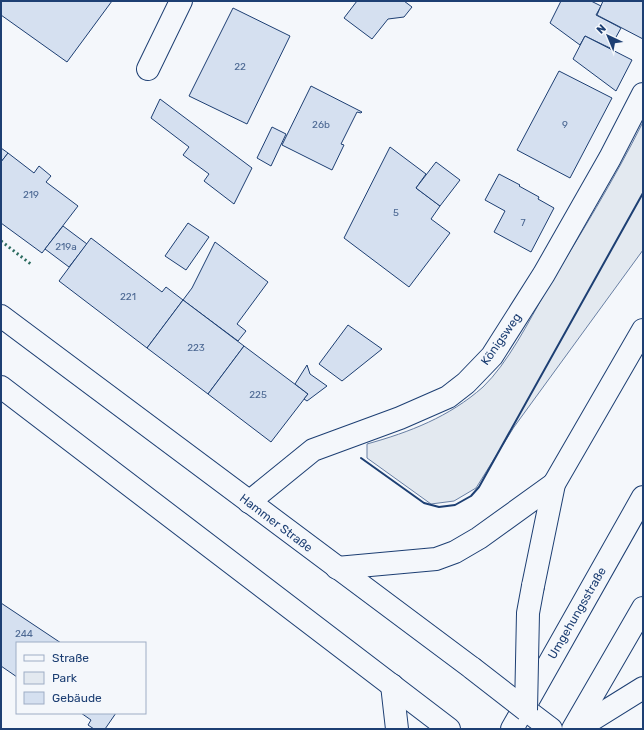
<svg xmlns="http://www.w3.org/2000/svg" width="644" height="730" font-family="Rubik,sans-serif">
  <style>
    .green { fill: #e3e9f0; stroke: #687fa3 }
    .building { fill: #d5e0f0; stroke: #1d3f73 }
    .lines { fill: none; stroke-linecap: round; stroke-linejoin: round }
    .minor-casing { stroke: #1d3f73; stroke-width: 24 }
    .secondary-casing { stroke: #1d3f73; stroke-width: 24 }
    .trunk-casing { stroke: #1d3f73; stroke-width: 24 }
    .minor { stroke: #f4f7fb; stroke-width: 22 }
    .secondary { stroke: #f4f7fb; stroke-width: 22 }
    .trunk { stroke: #f4f7fb; stroke-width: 22 }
    .secondary-bridge-casing { stroke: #1d3f73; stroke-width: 24; stroke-linecap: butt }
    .trunk-bridge-casing { stroke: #1d3f73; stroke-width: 24; stroke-linecap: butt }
    .secondary-bridge { stroke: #f4f7fb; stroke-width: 22 }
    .trunk-bridge { stroke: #f4f7fb; stroke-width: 22 }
    .hedge { stroke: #2c6c60; stroke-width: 3; stroke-dasharray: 2 3; stroke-linecap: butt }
    .wall { stroke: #1d3f73; stroke-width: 2 }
    .labels { text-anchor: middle; stroke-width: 3; stroke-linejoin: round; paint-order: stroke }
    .number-label { font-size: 10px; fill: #4b6792 }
    .street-label { font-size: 12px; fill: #1d3f73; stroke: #f4f7fb }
  </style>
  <rect width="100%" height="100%" fill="#f4f7fb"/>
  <!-- green -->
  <path class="green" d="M643,122V250L514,427L476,488L454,501L431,504L367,458V444C410,432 449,417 483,387C508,363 529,321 546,291C580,235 614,180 643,122Z"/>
  <!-- building -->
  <g class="building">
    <path d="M1,1H112L67,62L1,15Z"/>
    <path d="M357,1H404L412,7L404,17L388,19L372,39L344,18Z"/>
    <path d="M561,1H591L601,6L596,15L621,28L610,48L585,36L580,45L550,23Z"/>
    <path d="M603,1H643V39L597,15Z"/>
    <path d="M233,8L290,36L247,124L189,96Z"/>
    <path d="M585,36L632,60L616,91L573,59Z"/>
    <path d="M559,71L612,98L570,178L517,150Z"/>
    <path d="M311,86L362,112L361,113L357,112L341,144L344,145L332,170L282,145Z"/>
    <path d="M160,99L252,168L234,204L204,181L209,174L183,155L189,147L151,118Z"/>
    <path d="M272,127L286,134L271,166L257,158Z"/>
    <path d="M390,147L426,174L416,188L440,206L431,219L450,233L409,287L344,238Z"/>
    <path d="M1,148L8,153L1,162Z"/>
    <path d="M8,153L34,173L39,166L51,176L46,182L78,206L42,253L1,223V162Z"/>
    <path d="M436,162L460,180L440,206L416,188Z"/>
    <path d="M499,174L520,185L519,186L539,197L538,199L554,208L531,252L494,232L505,211L485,200Z"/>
    <path d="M188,223L209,237L186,270L165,256Z"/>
    <path d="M63,226L87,244L69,267L45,249Z"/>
    <path d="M91,238L162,292L166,287L183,300L147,348L59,281Z"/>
    <path d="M215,242L268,282L237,324L246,331L238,341L183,300L192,288Z"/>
    <path d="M183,300L244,346L208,394L147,348Z"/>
    <path d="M348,325L382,349L342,381L319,364Z"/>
    <path d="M244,346L308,394L271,442L208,394Z"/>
    <path d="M307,365L310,374L327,386L307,401L304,399L308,394L295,384Z"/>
    <path d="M1,603L61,643H17V677L1,666Z"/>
    <path d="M81,713H116L105,729H94L88,725L91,720Z"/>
  </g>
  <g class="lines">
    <defs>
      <g id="minor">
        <path d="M148,69L181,1"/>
        <path d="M249,502L313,450L400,418L448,397L466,383L492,356L544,274L610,158L643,94"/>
      </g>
      <g id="secondary">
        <path d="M1,316L472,668"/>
        <path d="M1,387L449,729"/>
        <path d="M526,710L551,729"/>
      </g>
      <g id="trunk">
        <path d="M337,568L436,559L455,552L479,538L554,484"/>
        <path d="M533,586L554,484L643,330"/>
        <path d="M392,685L397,729"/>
        <path d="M512,729L643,497"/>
        <path d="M573,729L643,608"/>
        <path d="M577,729L643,688"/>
      </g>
    </defs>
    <!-- minor casing -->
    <use href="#minor" class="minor-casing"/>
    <!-- secondary casing -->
    <use href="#secondary" class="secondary-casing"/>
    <!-- trunk casing -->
    <use href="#trunk" class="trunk-casing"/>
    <!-- minor -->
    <use href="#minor" class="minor"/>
    <!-- secondary -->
    <use href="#secondary" class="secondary"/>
    <!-- trunk -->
    <use href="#trunk" class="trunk"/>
    <defs>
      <path id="secondary-bridge" d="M472,668L526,710"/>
      <path id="trunk-bridge" d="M526,710L528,613L533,586"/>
    </defs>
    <!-- secondary-bridge casing -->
    <use href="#secondary-bridge" class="secondary-bridge-casing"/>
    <!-- trunk-bridge casing -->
    <use href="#trunk-bridge" class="trunk-bridge-casing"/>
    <!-- secondary-bridge -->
    <use href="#secondary-bridge" class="secondary-bridge"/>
    <!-- trunk-bridge -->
    <use href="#trunk-bridge" class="trunk-bridge"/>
    <!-- hedge -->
    <path class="hedge" d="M1,241L32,265"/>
    <!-- wall -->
    <path class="wall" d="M361,458L424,503L439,507L455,505L471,496L479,487L643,193"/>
  </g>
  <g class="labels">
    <!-- number labels -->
    <g class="number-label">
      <text x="240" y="70">22</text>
      <text x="321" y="128">26b</text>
      <text x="565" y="128">9</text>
      <text x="31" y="198">219</text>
      <text x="396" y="216">5</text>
      <text x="523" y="226">7</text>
      <text x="66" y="250">219a</text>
      <text x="128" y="300">221</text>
      <text x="196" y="351">223</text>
      <text x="258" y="398">225</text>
      <text x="24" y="637">244</text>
    </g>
    <!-- street labels -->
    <g class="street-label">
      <text transform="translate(501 339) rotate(-55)" y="4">Königsweg</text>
      <text transform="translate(276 523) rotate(37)" y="4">Hammer Straße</text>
      <text transform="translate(577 613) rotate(-60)" y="4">Umgehungsstraße</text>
    </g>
  </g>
  <!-- border -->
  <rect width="644" height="730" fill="none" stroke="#1d3f73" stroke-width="4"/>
  <!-- legend -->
  <rect x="16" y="642" width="130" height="72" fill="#f4f7fb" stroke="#9eadc5"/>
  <rect x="24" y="655" width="20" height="6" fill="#f4f7fb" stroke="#9eadc5"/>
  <text x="52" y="662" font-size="12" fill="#1d3f73">Straße</text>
  <rect x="24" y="672" width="20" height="12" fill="#e3e9f0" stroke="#9eadc5"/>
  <text x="52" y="682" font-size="12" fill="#1d3f73">Park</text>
  <rect x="24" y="692" width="20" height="12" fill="#d5e0f0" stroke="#9eadc5"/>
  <text x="52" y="702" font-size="12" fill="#1d3f73">Gebäude</text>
  <!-- north arrow -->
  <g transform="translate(608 36) rotate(316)" stroke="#f4f7fb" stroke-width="3" paint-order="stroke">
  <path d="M0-3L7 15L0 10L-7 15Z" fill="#1d3f73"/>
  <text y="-6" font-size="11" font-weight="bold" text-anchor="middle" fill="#1d3f73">N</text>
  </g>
</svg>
